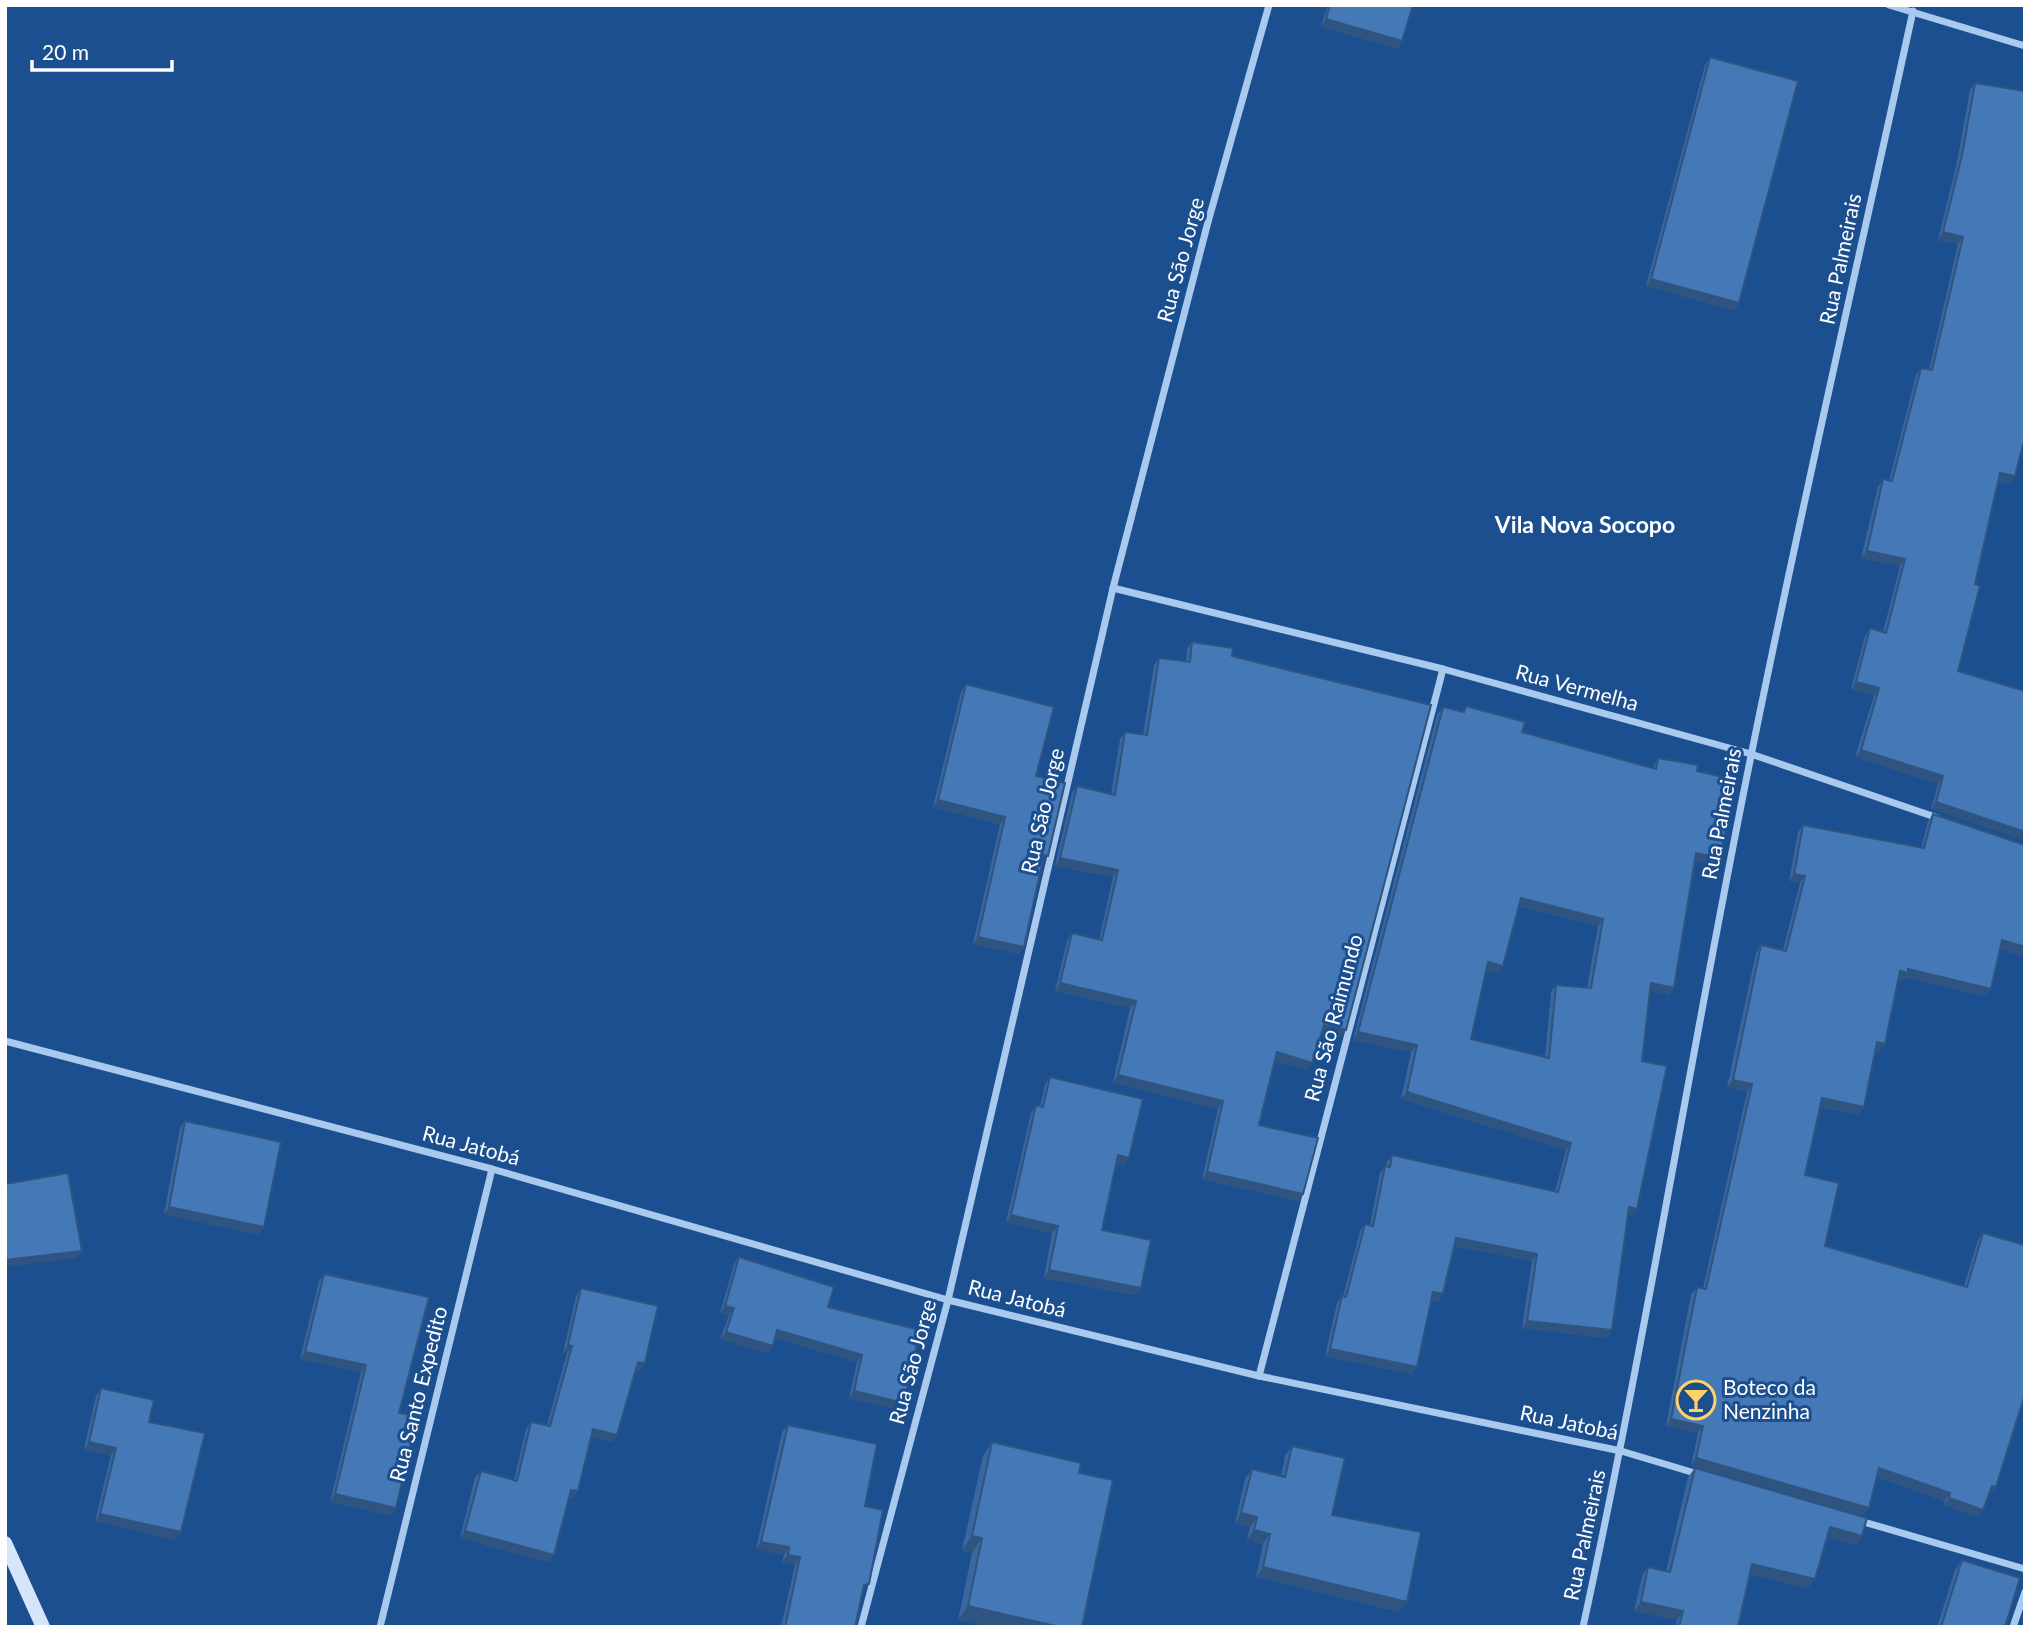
<svg xmlns="http://www.w3.org/2000/svg" width="2030" height="1632" font-family="Lato,sans-serif">
  <style>
    .lines { fill: none; stroke-linecap: round; stroke-linejoin: round }
    .minor { stroke: #a9c9ee; stroke-width: 7 }
    .secondary { stroke: #d6e6fa; stroke-width: 14 }
    .wall { fill: #3a679d; fill-rule: evenodd }
    .shaded-wall { fill: #305480 }
    .building { fill: #4478b7; stroke: #305480; stroke-width: 2; fill-rule: evenodd }
    .labels { text-anchor: middle; stroke-width: 6; stroke-linejoin: round; paint-order: stroke }
    .street-label { font-size: 21px; fill: #fff; stroke: #1b4f8f }
    .poi-label { font-size: 21px; fill: #fff; stroke: #1b4f8f; text-anchor: start }
    .neighbourhood-label { font-size: 23px; font-weight: bold; fill: #fff; stroke: #1b4f8f }
  </style>
  <rect width="100%" height="100%" fill="#1b4f8f"/>
  <g class="lines">
    <!-- minor -->
    <g class="minor">
      <path d="M1889,5L2025,46"/>
      <path d="M1113,588L1443,669L1751,754L1938,818"/>
      <path d="M5,1041L492,1169L948,1300L1259,1376L1621,1451L1698,1474"/>
      <path d="M1259,1376L1443,669"/>
      <path d="M1857,1520L2025,1569"/>
      <path d="M380,1627L492,1169"/>
      <path d="M861,1627L948,1300L1113,588L1208,222L1269,5"/>
      <path d="M1583,1627C1646,1338 1692,1046 1751,756C1801,507 1859,259 1913,11"/>
      <path d="M2013,1627L2025,1592"/>
    </g>
    <!-- secondary -->
    <path class="secondary" d="M5,1543L43,1627"/>
  </g>
  <!-- wall -->
  <g class="wall">
    <path d="M1328,5H1413L1402,41L1397,49L1321,26Z"/>
    <path d="M1710,57L1739,303L1734,310L1646,286L1705,65Z"/>
    <path d="M1975,83L2009,484L1998,481L1975,584L1958,671L2025,691L1931,809L1938,784L1855,757L1874,696L1851,689L1865,636L1870,628L1883,632L1900,566L1861,558L1878,487L1883,479L1889,481L1916,375L1921,368L1929,370L1958,244L1938,240L1957,162L1970,90Z"/>
    <path d="M1192,642L1232,656L1341,1037L1321,1033L1307,1070L1275,1060L1259,1125L1303,1194L1298,1201L1202,1179L1218,1109L1113,1082L1130,1008L1055,991L1067,941L1072,933L1099,940L1113,877L1055,866L1072,793L1077,786L1111,794L1120,739L1125,732L1143,735L1154,665L1159,658L1186,662L1187,649Z"/>
    <path d="M966,684L1036,776L1043,863L1024,947L1019,954L973,944L1000,824L933,807L961,692Z"/>
    <path d="M1466,706L1522,732L1653,768L1658,758L1697,771L1715,866L1695,861L1674,988L1669,995L1650,991L1642,1061L1632,1216L1627,1215L1612,1330L1607,1338L1522,1328L1532,1261L1455,1246L1443,1294L1438,1302L1431,1300L1417,1367L1412,1374L1325,1356L1337,1303L1342,1296H1343L1360,1231L1365,1224L1370,1225L1380,1173L1385,1166H1386L1387,1162L1392,1155L1555,1191L1566,1150L1401,1099L1411,1052L1353,1040L1437,715L1443,707L1462,712ZM1518,906L1598,926L1587,988L1556,985L1551,992L1545,1057L1471,1039L1486,970L1498,973L1503,966Z"/>
    <path d="M1933,814L2025,845V957L2000,949L1991,989L1985,996L1905,977L1902,980L1898,979L1880,1052L1875,1051L1859,1115L1820,1107L1805,1175L1825,1246L1964,1286L1978,1240L1983,1233L1996,1487L1990,1494H1989L1983,1510L1978,1517L1944,1505L1945,1501L1877,1477L1863,1515L1691,1465L1698,1433L1666,1426L1691,1294L1697,1287L1703,1288L1747,1092L1727,1087L1756,953L1761,945L1783,950L1800,883L1789,881L1798,832L1803,825L1921,848L1928,821Z"/>
    <path d="M1050,1077L1124,1165L1116,1163L1102,1230L1141,1288L1136,1295L1044,1278L1052,1233L1006,1222L1031,1113L1036,1105L1040,1106L1045,1085Z"/>
    <path d="M185,1121L259,1235L164,1214L180,1128Z"/>
    <path d="M739,1257L828,1307L904,1403L899,1410L849,1398L857,1362L775,1338L773,1346L767,1353L720,1339L729,1315L720,1313L734,1264Z"/>
    <path d="M324,1274L399,1413L396,1508L391,1515L330,1502L361,1372L300,1359L319,1281Z"/>
    <path d="M581,1288L645,1363L640,1371L635,1369L617,1435L612,1442L591,1437L578,1491L573,1498H569L554,1555L549,1562L460,1538L475,1478L481,1471L514,1480L526,1429L531,1422L547,1425L567,1353H563L576,1296Z"/>
    <path d="M101,1388L149,1422L175,1540L95,1521L111,1455L84,1449L96,1396Z"/>
    <path d="M788,1425L865,1506L864,1591H863L855,1627H781L795,1565L782,1562L784,1555L756,1549L782,1432Z"/>
    <path d="M992,1442L1079,1473L958,1620L972,1553L962,1550L983,1456Z"/>
    <path d="M1292,1446L1332,1515L1400,1612L1256,1577L1263,1544L1247,1540L1250,1527L1235,1523L1245,1479L1252,1469L1281,1476L1285,1456Z"/>
    <path d="M1695,1468L1862,1536L1856,1545L1827,1537L1808,1588L1750,1574L1738,1627H1675L1677,1620L1634,1611L1642,1576L1648,1567L1666,1571L1688,1477Z"/>
    <path d="M1962,1560L2005,1627H1937L1955,1570Z"/>
  </g>
  <!-- shaded-wall -->
  <g class="shaded-wall">
    <path d="M1326,19L1402,41L1397,49L1321,26Z"/>
    <path d="M1943,232L1963,237L1958,244L1938,240Z"/>
    <path d="M1651,279L1739,303L1734,310L1646,286Z"/>
    <path d="M2000,473L2015,476L2009,484L1995,480Z"/>
    <path d="M1867,551L1905,559L1900,566L1861,558Z"/>
    <path d="M1856,682L1879,688L1874,696L1851,689Z"/>
    <path d="M1861,750L1943,776L1938,784L1855,757Z"/>
    <path d="M938,800L1005,817L1000,824L933,807Z"/>
    <path d="M1936,802L2025,832V841L1931,809Z"/>
    <path d="M1696,853L1720,858L1715,866L1691,861Z"/>
    <path d="M1060,858L1118,870L1113,877L1055,866Z"/>
    <path d="M1794,874L1805,876L1800,883L1789,881Z"/>
    <path d="M1521,898L1603,919L1598,926L1515,905Z"/>
    <path d="M978,937L1024,947L1019,954L973,944Z"/>
    <path d="M2002,940L2025,947V957L1997,948Z"/>
    <path d="M1488,962L1503,966L1498,973L1483,969Z"/>
    <path d="M1908,969L1991,989L1985,996L1905,977L1902,980L1895,978L1900,971Z"/>
    <path d="M1060,983L1136,1001L1130,1008L1055,991Z"/>
    <path d="M1651,983L1674,988L1669,995L1646,991Z"/>
    <path d="M1324,1025L1346,1030L1341,1037L1319,1032Z"/>
    <path d="M1358,1032L1417,1045L1411,1052L1353,1040Z"/>
    <path d="M1877,1042L1885,1044L1880,1052L1872,1050Z"/>
    <path d="M1277,1052L1312,1063L1307,1070L1271,1060Z"/>
    <path d="M1118,1075L1223,1101L1218,1109L1113,1082Z"/>
    <path d="M1733,1080L1752,1084L1747,1092L1727,1087Z"/>
    <path d="M1407,1092L1571,1143L1566,1150L1401,1099Z"/>
    <path d="M1822,1098L1864,1107L1859,1115L1817,1106Z"/>
    <path d="M1118,1155L1129,1158L1124,1165L1113,1163Z"/>
    <path d="M1207,1172L1303,1194L1298,1201L1202,1179Z"/>
    <path d="M169,1207L264,1227L259,1235L164,1214Z"/>
    <path d="M1629,1207L1637,1209L1632,1216L1623,1214Z"/>
    <path d="M1011,1215L1058,1226L1052,1233L1006,1222Z"/>
    <path d="M1456,1238L1537,1254L1532,1261L1451,1245Z"/>
    <path d="M82,1251L77,1258L5,1267V1260Z"/>
    <path d="M1049,1270L1141,1288L1136,1295L1044,1278Z"/>
    <path d="M1433,1292L1443,1294L1438,1302L1428,1299Z"/>
    <path d="M725,1306L734,1308L729,1315L720,1313Z"/>
    <path d="M1527,1321L1612,1330L1607,1338L1522,1328Z"/>
    <path d="M777,1330L862,1355L857,1362L772,1337Z"/>
    <path d="M726,1332L773,1346L767,1353L720,1339Z"/>
    <path d="M568,1345L572,1346L567,1353H563Z"/>
    <path d="M1330,1349L1417,1367L1412,1374L1325,1356Z"/>
    <path d="M305,1352L366,1365L361,1372L300,1359Z"/>
    <path d="M638,1362L645,1363L640,1371L633,1369Z"/>
    <path d="M854,1391L904,1403L899,1410L849,1398Z"/>
    <path d="M1671,1419L1703,1426L1698,1433L1666,1426Z"/>
    <path d="M593,1429L617,1435L612,1442L588,1437Z"/>
    <path d="M89,1442L116,1448L111,1455L84,1449Z"/>
    <path d="M1696,1458L1869,1508L1863,1515L1691,1465Z"/>
    <path d="M1879,1468L1950,1493L1945,1501L1874,1476Z"/>
    <path d="M1992,1486L1996,1487L1990,1494L1987,1493Z"/>
    <path d="M571,1490L578,1491L573,1498L566,1497Z"/>
    <path d="M335,1494L396,1508L391,1515L330,1502Z"/>
    <path d="M1949,1498L1983,1510L1978,1517L1944,1505Z"/>
    <path d="M1241,1513L1257,1517L1250,1527L1235,1523Z"/>
    <path d="M100,1514L181,1532L175,1540L95,1521Z"/>
    <path d="M1830,1527L1862,1536L1856,1545L1823,1537Z"/>
    <path d="M1254,1530L1270,1534L1263,1544L1247,1540Z"/>
    <path d="M465,1531L554,1555L549,1562L460,1538Z"/>
    <path d="M972,1536L982,1538L972,1553L962,1550Z"/>
    <path d="M761,1542L789,1547L784,1555L756,1549Z"/>
    <path d="M788,1555L800,1557L795,1565L782,1562Z"/>
    <path d="M1752,1564L1815,1579L1808,1588L1745,1573Z"/>
    <path d="M1263,1567L1407,1602L1400,1612L1256,1577Z"/>
    <path d="M1641,1602L1683,1611L1677,1620L1634,1611Z"/>
    <path d="M968,1606L1060,1627H987L958,1620Z"/>
  </g>
  <!-- building -->
  <g class="building">
    <path d="M1330,5H1413L1402,41L1326,19Z"/>
    <path d="M1710,57L1798,81L1739,303L1651,279Z"/>
    <path d="M1975,83L2025,91V437L2015,476L2000,473L1975,584L1980,586L1958,671L2025,691V832L1936,802L1943,776L1861,750L1879,688L1856,682L1870,628L1886,633L1905,559L1867,551L1883,479L1892,481L1921,368L1932,370L1963,237L1943,232L1962,155Z"/>
    <path d="M1192,642L1233,648L1232,656L1431,705L1346,1030L1324,1025L1312,1063L1277,1052L1259,1125L1318,1138L1303,1194L1207,1172L1223,1101L1118,1075L1136,1001L1060,983L1072,933L1102,940L1118,870L1060,858L1077,786L1115,795L1125,732L1147,735L1159,658L1190,662Z"/>
    <path d="M966,684L1054,707L1036,776L1065,783L1048,856L1044,855L1024,947L978,937L1005,817L938,800Z"/>
    <path d="M1466,706L1525,722L1522,732L1656,769L1658,758L1698,765L1697,771L1736,780L1720,858L1696,853L1674,988L1651,983L1642,1061L1667,1066L1637,1209L1629,1207L1612,1330L1527,1321L1537,1254L1456,1238L1443,1294L1433,1292L1417,1367L1330,1349L1342,1296L1346,1297L1365,1224L1373,1226L1385,1166L1390,1167L1392,1155L1558,1192L1571,1143L1407,1092L1417,1045L1358,1032L1443,707L1464,712ZM1521,898L1603,919L1591,988L1556,985L1549,1058L1471,1039L1488,962L1503,966Z"/>
    <path d="M1933,814L2025,845V947L2002,940L1991,989L1908,969V973L1900,971L1885,1044L1877,1042L1864,1107L1822,1098L1805,1175L1839,1183L1825,1246L1967,1287L1983,1233L2025,1245V1394L1996,1487L1992,1486L1983,1510L1949,1498L1950,1493L1879,1468L1869,1508L1696,1458L1703,1426L1671,1419L1697,1287L1706,1289L1752,1084L1733,1080L1761,945L1786,951L1805,876L1794,874L1803,825L1924,848Z"/>
    <path d="M1050,1077L1143,1099L1129,1158L1118,1155L1102,1230L1151,1240L1141,1288L1049,1270L1058,1226L1011,1215L1036,1105L1043,1107Z"/>
    <path d="M185,1121L281,1142L264,1227L169,1207Z"/>
    <path d="M68,1173L82,1251L5,1260V1184Z"/>
    <path d="M739,1257L834,1287L828,1307L920,1330L904,1403L854,1391L862,1355L777,1330L773,1346L726,1332L734,1308L725,1306Z"/>
    <path d="M324,1274L429,1297L399,1413L417,1416L396,1508L335,1494L366,1365L305,1352Z"/>
    <path d="M581,1288L658,1306L645,1363L638,1362L617,1435L593,1429L578,1491L571,1490L554,1555L465,1531L481,1471L517,1481L531,1422L550,1426L572,1346L568,1345Z"/>
    <path d="M101,1388L154,1400L149,1422L205,1433L181,1532L100,1514L116,1448L89,1442Z"/>
    <path d="M788,1425L877,1444L865,1506L883,1510L869,1584L864,1585L855,1627H785L800,1557L788,1555L789,1547L761,1542Z"/>
    <path d="M992,1442L1081,1463L1079,1473L1113,1480L1082,1627H1060L968,1606L982,1538L972,1536Z"/>
    <path d="M1292,1446L1345,1458L1332,1515L1421,1532L1407,1602L1263,1567L1270,1534L1254,1530L1257,1517L1241,1513L1252,1469L1285,1477Z"/>
    <path d="M1695,1468L1867,1518L1862,1536L1830,1527L1815,1579L1752,1564L1738,1627H1679L1683,1611L1641,1602L1648,1567L1670,1572Z"/>
    <path d="M1962,1560L2020,1578L2005,1627H1941Z"/>
  </g>
  <!-- icons -->
  <defs>
    <symbol id="bar-ring" viewBox="-11 -11 22 22"><circle r="9.5" fill="#1b4f8f" stroke="#ffd166" stroke-width="1.5"/><path d="M-6-5H6L.8 .8V4.5H3.5V6h-7V4.5H-.8V.8Z" fill="#ffd166"/></symbol>
  </defs>
  <g fill-rule="evenodd">
    <use href="#bar-ring" x="1674" y="1378" width="44" height="44"/>
  </g>
  <g class="labels">
    <!-- street labels -->
    <g class="street-label">
      <text transform="translate(1841 259) rotate(-78)" y="7">Rua Palmeirais</text>
      <text transform="translate(1181 260) rotate(-75)" y="7">Rua São Jorge</text>
      <text transform="translate(1577 688) rotate(15)" y="7">Rua Vermelha</text>
      <text transform="translate(1043 811) rotate(-77)" y="7">Rua São Jorge</text>
      <text transform="translate(1722 814) rotate(-79)" y="7">Rua Palmeirais</text>
      <text transform="translate(1334 1018) rotate(-75)" y="7">Rua São Raimundo</text>
      <text transform="translate(471 1146) rotate(15)" y="7">Rua Jatobá</text>
      <text transform="translate(1017 1299) rotate(14)" y="7">Rua Jatobá</text>
      <text transform="translate(913 1362) rotate(-75)" y="7">Rua São Jorge</text>
      <text transform="translate(419 1394) rotate(-76)" y="7">Rua Santo Expedito</text>
      <text transform="translate(1569 1423) rotate(12)" y="7">Rua Jatobá</text>
      <text transform="translate(1585 1535) rotate(-78)" y="7">Rua Palmeirais</text>
    </g>
    <!-- poi labels -->
    <g class="poi-label">
      <text x="1723" y="1395">Boteco da<tspan x="1723" dy="24">Nenzinha</tspan></text>
    </g>
    <!-- neighbourhood labels -->
    <g class="neighbourhood-label">
      <text x="1585" y="533">Vila Nova Socopo</text>
    </g>
  </g>
  <!-- border -->
  <rect width="2030" height="1632" fill="none" stroke="#ffffff" stroke-width="14"/>
  <!-- scale -->
  <path d="M32 60v10h140v-10" fill="none" stroke="#ffffff" stroke-width="3.5"/>
  <text x="42" y="60" font-size="21" fill="#ffffff" stroke="#1b4f8f" stroke-width="5" paint-order="stroke">20 m</text>
</svg>
